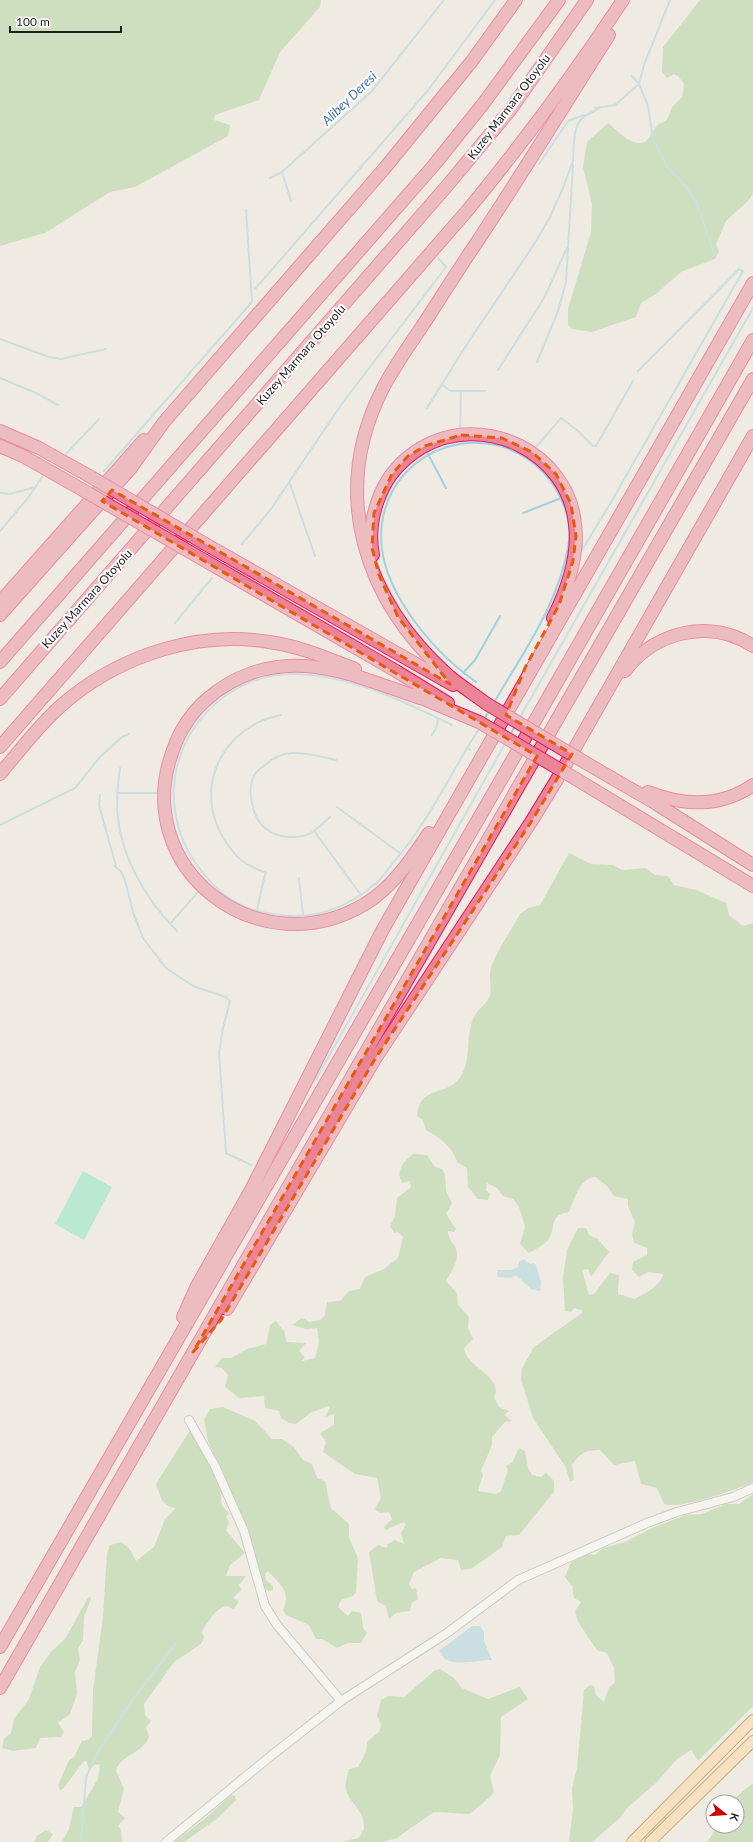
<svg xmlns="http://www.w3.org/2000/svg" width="753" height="1842" font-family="Lato,sans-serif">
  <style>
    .forest { fill: #a6d194 }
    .pitch { fill: #7ae4bb }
    .water { fill: #9fd1e0 }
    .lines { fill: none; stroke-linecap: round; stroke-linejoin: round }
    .stream { stroke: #9fd1e0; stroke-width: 2 }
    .minor-casing { stroke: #a4a4a4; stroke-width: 10 }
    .major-casing { stroke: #966400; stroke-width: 12 }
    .highway-casing { stroke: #e4195e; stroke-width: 14 }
    .minor { stroke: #fff; stroke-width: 8 }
    .major { stroke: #ffd297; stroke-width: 10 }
    .highway { stroke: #ec8497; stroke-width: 12 }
    .highway-bridge-casing { stroke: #e4195e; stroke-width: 14; stroke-linecap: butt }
    .highway-bridge { stroke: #ec8497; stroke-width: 12 }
    .marked { fill: none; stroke: #e8590c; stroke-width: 3; stroke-dasharray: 8 5; stroke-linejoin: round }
    .labels { text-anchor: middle; stroke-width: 4; stroke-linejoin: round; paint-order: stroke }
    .street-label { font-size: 12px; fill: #1d1d1d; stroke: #fff }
    .water-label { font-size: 13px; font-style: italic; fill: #4176aa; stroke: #fff }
  </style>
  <rect width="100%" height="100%" fill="#efebe2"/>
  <!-- forest -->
  <g class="forest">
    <path d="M0,0H321L320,7L280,52L259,100L215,115L214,120L230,125L228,136L135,187L110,192L45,233L0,246Z"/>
    <path d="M700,0H753V193L749,200L726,221L716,244L719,252L715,259L681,272L656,294L641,303L636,317L592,332L572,329L568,325V309L591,232L592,204L583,167L587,142L608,123C617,130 636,152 648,139C658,128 650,128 667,120L672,107L682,97L684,84L678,76L674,74L667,78L662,72L663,47Z"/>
    <path d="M569,853L591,864L613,865L622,870L646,868L655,875L668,876L674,885L696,890L726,903L729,915L743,926L753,923V1483C734,1489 682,1510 664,1504L657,1488L641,1484L635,1461L614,1465L600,1450C586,1450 580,1453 572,1465L574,1480L570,1481L565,1466L533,1418L521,1379L522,1368L534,1347L582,1313V1310L574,1308L571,1312L565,1311L563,1277L567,1250L578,1228H586L589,1235L598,1239L609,1252L591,1277L588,1269L582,1270L589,1295L594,1294L610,1273L619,1275L618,1294L635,1299C645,1293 661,1286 663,1274L648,1272L639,1277L632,1270L633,1262L647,1255V1248L634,1243L632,1234L635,1222L628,1206V1199L614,1196L607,1186L595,1177C579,1179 574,1200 569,1212C548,1215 557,1227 548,1240C544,1245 535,1249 529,1253L520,1244L525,1227L519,1207L513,1199L503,1196L497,1188L487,1183L486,1190L490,1194L488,1200L478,1199L468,1187L467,1168L457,1162C452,1146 440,1138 426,1130L423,1120L417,1116C419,1084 449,1097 461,1076C472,1058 465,1036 474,1017C477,1010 485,1005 489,998C493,990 488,977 491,968C497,950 511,931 520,914L528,908L540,905Z"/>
    <path d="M413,1154L427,1155L435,1167L442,1169L445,1174L446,1191L452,1203L446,1214L456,1229L454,1232L448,1231C448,1236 451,1241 454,1245C462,1258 452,1270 446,1281L457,1293L458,1305L469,1317L468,1328L473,1339L464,1348C467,1365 484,1368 493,1382C495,1384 495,1388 496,1391L494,1397L499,1407L509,1411L504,1415L512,1421L505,1422L492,1437V1445L481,1471L483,1475L478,1491L496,1494L501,1491L508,1470L506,1466L512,1463L519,1448L525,1451L528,1468L532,1475L541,1477L546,1473L554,1481V1492L519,1535L506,1536L502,1547L471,1569L461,1570L458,1560L441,1558L414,1572L409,1584L412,1589L416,1588L418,1599L412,1603L410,1611L396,1613L389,1619L386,1606L377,1601L369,1552L378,1545L387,1548L388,1544L395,1540L404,1544L401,1533L406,1524L404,1522L385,1530L384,1527L392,1519L389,1512L380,1513L375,1509L381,1498L377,1478L355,1474L323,1452L326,1442L320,1433L334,1425V1414L325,1417L330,1408L328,1406L310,1413L296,1424L289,1423L281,1418L279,1411L265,1408L264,1396L239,1398L225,1387L228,1375L222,1368L215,1367L222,1358H231L247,1349L266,1344L270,1325L276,1321L284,1331L287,1342L306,1343L299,1351L305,1357L302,1361L315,1358L319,1342L317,1328L306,1329L292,1325L302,1318L310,1322L320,1320L325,1315L327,1302L340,1301L349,1291L360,1289L365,1277L384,1269L398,1258L403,1237L398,1232L394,1233L390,1226L395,1216L397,1198L411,1187L410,1181L402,1183C395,1170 404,1162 413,1154Z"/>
    <path d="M223,1407L255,1421L272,1439H282L294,1447L303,1460L312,1464L317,1478L325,1481L331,1508L349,1524V1538L358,1558L356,1592L353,1596L341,1600L338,1607L348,1616L352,1611L361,1613L363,1628L367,1633L361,1643H348L337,1648L322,1639H316L309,1625L286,1615L283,1610C292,1592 279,1584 268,1571L265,1574L266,1580L273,1586V1590L268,1591L264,1587L245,1523L208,1441L204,1419L210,1409Z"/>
    <path d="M190,1430L213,1465L219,1487L223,1490C219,1501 220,1505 229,1513L226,1517L229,1522L226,1530L245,1553L230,1565L226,1576H246L239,1585L241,1590L233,1598L238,1600V1603L234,1609L226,1606C214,1610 209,1621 202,1631L204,1638L201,1644L174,1662L144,1704L145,1715L151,1721L146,1727L149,1737C143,1753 121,1755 116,1770L124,1789L118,1812L125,1818L118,1826L121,1829L122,1842H62L69,1829L74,1807H81L98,1779L100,1764L94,1765L89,1771L87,1762L84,1761L63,1789L60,1790L58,1785L69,1760L74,1757L82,1741L88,1740L92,1736L93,1690L103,1617L107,1553L110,1545L121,1542L129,1548L136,1561L154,1547L165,1519L176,1508C161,1506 161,1497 156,1484Z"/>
    <path d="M753,1494V1706L698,1761L691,1750L677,1759L656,1783L627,1808L621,1817L592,1842H569L573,1808L572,1789L577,1768L584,1690L590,1685L594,1686L596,1695L604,1702L609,1687L615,1682L614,1668L607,1653L597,1650L578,1622L575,1611L581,1602L574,1598L572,1586L565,1577L571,1562L587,1554L595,1555L603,1548L625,1542L652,1528L686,1515L702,1514L726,1504H739Z"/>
    <path d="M89,1596L91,1599L84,1617L83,1640L78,1649L80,1660L75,1672L77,1694L70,1714L58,1723L64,1732L61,1737L40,1738L36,1748L13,1751L2,1748L4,1739L11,1733L14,1719L29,1699L40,1667L51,1652L65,1639Z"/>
    <path d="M440,1669L454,1678L462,1688L488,1699L520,1687L528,1699L501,1717L500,1755L490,1776L494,1792L491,1796L470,1814L434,1812L397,1838L383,1842H340L359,1838L364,1829C364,1824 363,1818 361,1814C348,1793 341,1795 349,1769L358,1767L366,1752L367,1742L379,1732L381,1725L377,1716L381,1700L389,1696L404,1697L434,1671Z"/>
    <path d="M753,1783V1842H707L718,1826H737V1802H730Z"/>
    <path d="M231,1795L235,1796L236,1800L218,1818L184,1842H174L208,1816Z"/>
    <path d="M46,1830L53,1834L48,1842H34L37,1836Z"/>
  </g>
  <!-- pitch -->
  <path class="pitch" d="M83,1171L112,1187L84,1240L55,1224Z"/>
  <!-- water -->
  <g class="water">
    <path d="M524,1259L530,1264L534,1263L536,1265L541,1282L540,1291L531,1289L516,1275L511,1278L498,1277L497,1273L498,1270H511L518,1267L519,1262Z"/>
    <path d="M472,1626H480L484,1632V1641L492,1660C479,1660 457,1666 445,1659C443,1657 441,1653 439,1651Z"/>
  </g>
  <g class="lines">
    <!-- stream -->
    <g class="stream">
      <path d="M632,76L639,84L648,106L653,139L668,168L684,184L696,201L715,256"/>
      <path d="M595,108L615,105L639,84L644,65L670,0"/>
      <path d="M573,161C574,147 572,124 585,116C590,113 595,111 600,108"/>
      <path d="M539,164L568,121L584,115"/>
      <path d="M282,172L291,201"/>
      <path d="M270,178L282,172L372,91L444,0"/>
      <path d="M255,289L429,89L495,0"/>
      <path d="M0,339L49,357L61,359L106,349"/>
      <path d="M537,362L558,311L566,282L573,165"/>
      <path d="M498,370L544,298L567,248"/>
      <path d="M0,378L36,393L58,405"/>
      <path d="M442,385L451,391H485"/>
      <path d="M427,408L467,344L533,246L550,217L563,188L573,161"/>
      <path d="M460,429L461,392"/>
      <path d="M536,447L561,418L578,431L593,446H596L633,381"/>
      <path d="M66,454L99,419"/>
      <path d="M428,454L446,488"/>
      <path d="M104,471L252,302L246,210"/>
      <path d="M290,484L315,556"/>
      <path d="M571,486C580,507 582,526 582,549"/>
      <path d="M0,493L10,494L36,487"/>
      <path d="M523,513L561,498"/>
      <path d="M0,531L28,498L42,477"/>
      <path d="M242,544L271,509L341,405L446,267L438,258"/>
      <path d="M582,550L610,504L743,271L739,269L638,371"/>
      <path d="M175,623L212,578"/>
      <path d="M463,673L475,660L500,616"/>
      <path d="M476,682C431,650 373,583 382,523C393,445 490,415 544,473C560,491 572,517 569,542C560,602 523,653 493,704"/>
      <path d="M484,719L489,711"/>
      <path d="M519,719L753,308"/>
      <path d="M452,725C406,702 349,675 296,674C271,673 245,681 225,696C166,739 157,818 203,873C213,886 228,899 243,906C253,911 267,913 278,915C315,920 347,908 375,884C382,879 387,870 393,863C423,828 444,788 467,748"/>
      <path d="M432,735L437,726L438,718"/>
      <path d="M510,735L515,726"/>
      <path d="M470,750L467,748L480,727"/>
      <path d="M120,768C118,781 117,794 117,807C119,854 145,899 177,931"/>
      <path d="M117,793H157"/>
      <path d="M100,795L99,805L116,866"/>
      <path d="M337,807L401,854"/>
      <path d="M330,817C325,821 320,827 314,831C301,840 278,839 265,828C252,817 246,789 255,774C257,771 261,768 264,766C271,759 281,754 291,753C306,752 322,757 336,760"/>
      <path d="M0,825L75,788L100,757L122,737L129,734"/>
      <path d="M314,831L361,895"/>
      <path d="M114,866L121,871L125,880L133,912L143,938L166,968L193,986L226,997L230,1001L223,1028L219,1052L226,1153L251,1165"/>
      <path d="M266,873C257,869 249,866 241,860C234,854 229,847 224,839C192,787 223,726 281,715"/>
      <path d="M299,878L303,915"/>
      <path d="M257,910L265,874"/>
      <path d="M170,924L198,892"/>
      <path d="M315,1081L506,742"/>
      <path d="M81,1842L86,1777L98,1752L133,1699L177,1642"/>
    </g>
    <defs>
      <g id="minor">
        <path d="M189,1420L215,1466L244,1531L265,1606L277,1625L341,1701"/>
        <path d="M166,1842L272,1755L341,1701L447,1633L518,1580L647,1523L677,1512L733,1497L753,1488"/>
      </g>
      <g id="major">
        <path d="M632,1842L753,1720"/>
        <path d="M650,1842L753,1741"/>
      </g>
      <g id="highway">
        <path d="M0,431L39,448L91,477"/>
        <path d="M0,446L23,456L81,489"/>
        <path d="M207,545L453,685"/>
        <path d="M373,555C369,534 372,514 380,495C388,475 403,459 421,448C483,411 568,452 575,524C579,555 567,590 553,618"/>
        <path d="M197,556L396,671L448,703"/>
        <path d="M0,602L144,440"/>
        <path d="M0,615L131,468L164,422L384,169L472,61L516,0"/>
        <path d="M0,662L434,165L483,104L559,0"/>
        <path d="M625,671C655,631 711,618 753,646"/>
        <path d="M414,695L479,722"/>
        <path d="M420,698C383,686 344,668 304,666C267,664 233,676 206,700C191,713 179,732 173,750C129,868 258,968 365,904C392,888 412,858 429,833"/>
        <path d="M0,699L446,187L511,109L587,0"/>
        <path d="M487,704C475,695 461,686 449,676C364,600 329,494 383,388C394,367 408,347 421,328C440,299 458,270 477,242C522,174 565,104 609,35"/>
        <path d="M0,747L467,211C523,143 575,73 623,0"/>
        <path d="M586,763L655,803L753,865"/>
        <path d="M0,774C22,748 43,720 70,698C124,655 199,630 269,642C299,646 327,658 355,669"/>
        <path d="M576,779L753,886"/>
        <path d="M648,792C684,806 720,808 753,785"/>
        <path d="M227,1309L375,1059L531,822L556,781L753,436"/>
        <path d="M183,1317L197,1286L251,1190L382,931L753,283"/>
        <path d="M0,1647L513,759L753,340"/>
        <path d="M0,1688L753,379"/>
      </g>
    </defs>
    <!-- minor casing -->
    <use href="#minor" class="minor-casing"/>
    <!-- major casing -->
    <use href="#major" class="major-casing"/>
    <!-- highway casing -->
    <use href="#highway" class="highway-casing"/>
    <!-- minor -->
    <use href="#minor" class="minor"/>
    <!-- major -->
    <use href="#major" class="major"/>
    <!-- highway -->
    <use href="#highway" class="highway"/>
    <defs>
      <g id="highway-bridge">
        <path d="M91,477L207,545"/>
        <path d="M81,489L197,556"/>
        <path d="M487,704L586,763"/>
        <path d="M479,722L576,779"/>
      </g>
    </defs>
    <!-- highway-bridge casing -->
    <use href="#highway-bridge" class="highway-bridge-casing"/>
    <!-- highway-bridge -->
    <use href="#highway-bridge" class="highway-bridge"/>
  </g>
  <!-- marked area -->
  <path d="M0 0H753V1842H0ZM461,435L502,438L532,452L556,474L571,504L576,536L573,561L559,605L525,668L506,715L572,754L531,822L375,1059L221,1320L193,1352L537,756L102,501L112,490L450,684L398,617L379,575L372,548L374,513L392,474L408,456L425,446Z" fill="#efebe2" fill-opacity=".55" fill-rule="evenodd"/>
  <path class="marked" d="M461,435L502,438L532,452L556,474L571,504L576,536L573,561L559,605L525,668L506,715L572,754L531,822L375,1059L221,1320L193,1352L537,756L102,501L112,490L450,684L398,617L379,575L372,548L374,513L392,474L408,456L425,446Z"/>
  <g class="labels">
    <!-- street labels -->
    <g class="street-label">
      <text transform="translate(509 107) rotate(-53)" y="4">Kuzey Marmara Otoyolu</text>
      <text transform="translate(301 355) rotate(-49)" y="4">Kuzey Marmara Otoyolu</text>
      <text transform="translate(87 599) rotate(-48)" y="4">Kuzey Marmara Otoyolu</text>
    </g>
    <!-- water labels -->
    <g class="water-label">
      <text transform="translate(349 98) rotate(-44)" y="5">Alibey Deresi</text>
    </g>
  </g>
  <!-- north arrow -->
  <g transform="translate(725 1814) rotate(107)"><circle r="19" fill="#ffffff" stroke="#a5a5a5"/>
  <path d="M0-3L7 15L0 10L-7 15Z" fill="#ca0000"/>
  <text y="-6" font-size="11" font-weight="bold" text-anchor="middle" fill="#1d1d1d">K</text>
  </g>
  <!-- scale -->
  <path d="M10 26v6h111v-6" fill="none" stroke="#1d1d1d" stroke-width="2"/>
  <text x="16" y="26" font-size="12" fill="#1d1d1d" stroke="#ffffff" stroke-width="3" paint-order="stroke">100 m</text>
</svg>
